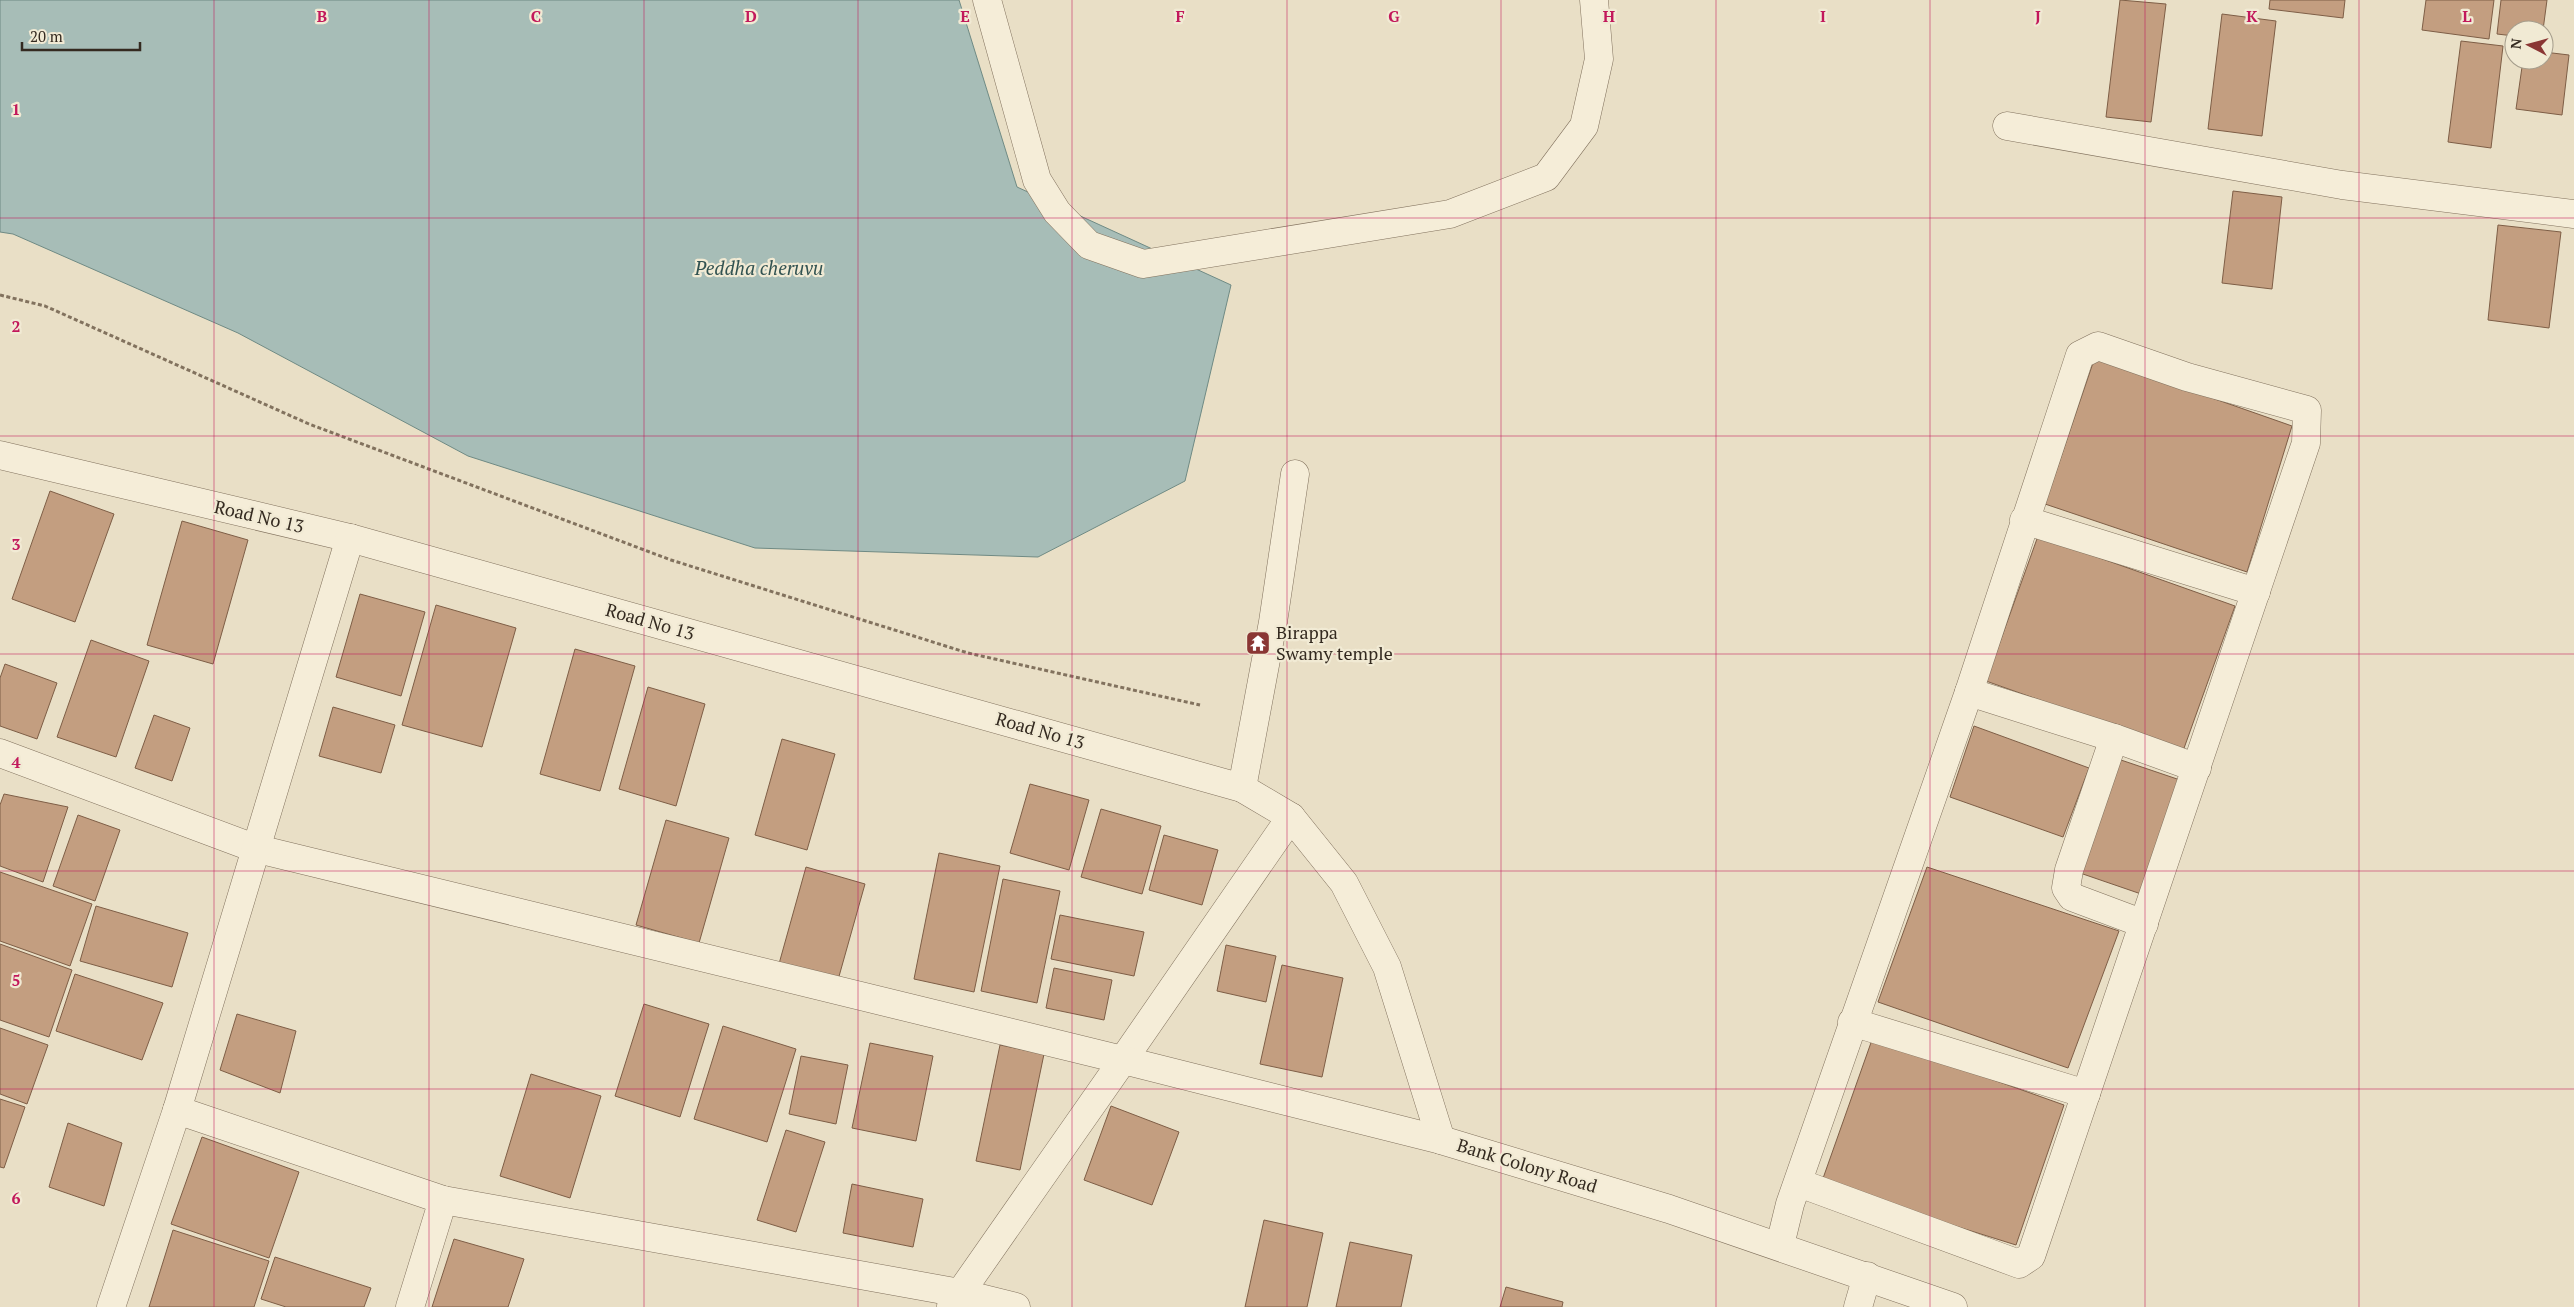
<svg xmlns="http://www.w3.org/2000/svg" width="2574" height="1307" font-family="'PT Serif',serif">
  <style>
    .water { fill: #a7bdb7; stroke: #6f8a84 }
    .building { fill: #c39e80; stroke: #7e5e46 }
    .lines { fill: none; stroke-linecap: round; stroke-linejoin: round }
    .minor-casing { stroke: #82725e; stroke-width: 29 }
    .path { stroke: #82725e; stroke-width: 3; stroke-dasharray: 4 2.5; stroke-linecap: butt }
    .minor { stroke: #f5edd8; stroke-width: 28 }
    .grid { fill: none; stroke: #c2185b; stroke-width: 1; stroke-opacity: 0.55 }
    .labels { text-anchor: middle; stroke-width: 4.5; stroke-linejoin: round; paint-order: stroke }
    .street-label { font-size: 18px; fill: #342a20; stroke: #f1ead4 }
    .poi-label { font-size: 18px; fill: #342a20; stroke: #f1ead4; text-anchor: start }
    .water-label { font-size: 19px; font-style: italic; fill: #315251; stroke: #f1ead4 }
    .grid-label { font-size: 16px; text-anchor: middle; font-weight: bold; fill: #c2185b; stroke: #f1ead4; stroke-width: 4.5; stroke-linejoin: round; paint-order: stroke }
  </style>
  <rect width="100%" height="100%" fill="#e9dfc6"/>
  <!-- water -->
  <path class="water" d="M0,0H959L1017,187L1231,285L1185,481L1038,557L755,548L468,456L238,333L13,234L0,232Z"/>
  <!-- building -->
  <g class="building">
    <path d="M2120,0L2166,4L2151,122L2106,117Z"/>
    <path d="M2270,0H2345L2343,18L2269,9Z"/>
    <path d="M2426,0H2494L2489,39L2422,30Z"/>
    <path d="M2501,0H2547L2543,30H2514V36L2497,34Z"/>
    <path d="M2222,14L2276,21L2262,136L2208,129Z"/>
    <path d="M2461,41L2503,46L2491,148L2448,142Z"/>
    <path d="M2544,52L2569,55L2562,115L2516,109L2523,60H2544Z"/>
    <path d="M2233,191L2282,197L2272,289L2222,283Z"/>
    <path d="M2498,225L2561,232L2549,328L2488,320Z"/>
    <path d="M2095,357L2292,426L2247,572L2045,504Z"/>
    <path d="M50,491L114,514L75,622L12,599Z"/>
    <path d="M182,521L248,540L213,664L147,645Z"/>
    <path d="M2038,536L2235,606L2183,751L1986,681Z"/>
    <path d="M360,594L425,612L401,696L336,677Z"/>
    <path d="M436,605L516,628L482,747L402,725Z"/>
    <path d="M91,640L149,661L116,757L57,737Z"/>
    <path d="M575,649L635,666L600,791L540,774Z"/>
    <path d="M5,664L57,683L37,739L0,726V678Z"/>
    <path d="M648,687L705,704L676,806L619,789Z"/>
    <path d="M333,707L395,725L381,773L319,756Z"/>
    <path d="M154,715L190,728L172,781L135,768Z"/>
    <path d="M1974,726L2089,768L2063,837L1950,797Z"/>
    <path d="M782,739L835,754L807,850L755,835Z"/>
    <path d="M2118,759L2186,782L2147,896L2080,873Z"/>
    <path d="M1030,784L1089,800L1069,870L1010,853Z"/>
    <path d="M4,794L68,807L43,882L0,866V805Z"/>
    <path d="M1101,809L1161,826L1142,894L1081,877Z"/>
    <path d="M78,815L120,830L95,901L53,886Z"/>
    <path d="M666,820L729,838L699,943L636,925Z"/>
    <path d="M1164,835L1218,850L1202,905L1149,890Z"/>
    <path d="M939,853L1000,866L974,992L914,979Z"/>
    <path d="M806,867L865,884L836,987L777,971Z"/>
    <path d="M1927,867L2119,931L2068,1068L1878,1002Z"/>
    <path d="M0,872L92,904L70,966L0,941Z"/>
    <path d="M1003,879L1060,891L1037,1003L981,991Z"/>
    <path d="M96,906L188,933L172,987L80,961Z"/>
    <path d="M1060,915L1144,932L1134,976L1051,959Z"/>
    <path d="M0,944L72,970L49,1037L0,1020Z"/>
    <path d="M1226,945L1276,956L1266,1002L1217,991Z"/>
    <path d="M1282,965L1343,978L1322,1077L1260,1064Z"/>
    <path d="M1054,968L1112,980L1104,1020L1046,1008Z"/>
    <path d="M75,974L163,1003L142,1060L56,1031Z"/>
    <path d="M644,1004L709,1024L680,1117L615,1096Z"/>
    <path d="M237,1014L296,1031L280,1093L220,1070Z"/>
    <path d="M723,1026L796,1049L767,1142L694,1119Z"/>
    <path d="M0,1028L48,1045L27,1104L0,1094Z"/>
    <path d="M1873,1037L2064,1105L2016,1245L1821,1184Z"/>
    <path d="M870,1043L933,1056L916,1141L852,1128Z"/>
    <path d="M1000,1045L1044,1054L1020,1170L976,1161Z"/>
    <path d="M801,1056L848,1065L836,1124L789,1114Z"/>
    <path d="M531,1074L601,1096L570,1198L500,1176Z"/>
    <path d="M0,1099L25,1107L4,1168L0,1167Z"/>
    <path d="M1111,1106L1179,1132L1152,1205L1084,1180Z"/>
    <path d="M68,1123L122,1143L104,1206L49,1187Z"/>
    <path d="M786,1130L825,1142L796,1232L757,1220Z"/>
    <path d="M202,1137L299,1172L269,1258L171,1224Z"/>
    <path d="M852,1184L923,1199L913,1247L843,1233Z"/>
    <path d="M1264,1220L1323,1233L1307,1307H1245Z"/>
    <path d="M173,1230L269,1261L254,1307H149Z"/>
    <path d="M454,1239L524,1259L508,1307H432Z"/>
    <path d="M1350,1242L1412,1255L1401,1307H1336Z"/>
    <path d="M275,1257L371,1288L364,1307H286L261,1299Z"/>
    <path d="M1506,1287L1563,1302L1562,1307H1500Z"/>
  </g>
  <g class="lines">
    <defs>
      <g id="minor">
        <path d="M987,0L1037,180L1057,212L1089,245L1143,264L1450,214L1546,177L1584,126L1599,59L1594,0"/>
        <path d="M2007,126L2342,185L2574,214"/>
        <path d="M0,455L350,538L1242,788L1291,817L1344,883L1387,967L1441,1140L1669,1209L1953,1307"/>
        <path d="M2024,520L2256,592"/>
        <path d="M1969,692L2114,738"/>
        <path d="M0,753L254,848L1123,1060L1291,817"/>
        <path d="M1242,788L1273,622L1295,474"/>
        <path d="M2144,924L2072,897L2066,888L2069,870L2114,738L2197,768"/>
        <path d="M1852,1022L2086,1094"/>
        <path d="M177,1110L443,1200L960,1293L1016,1307"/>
        <path d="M1780,1245L1790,1204L1969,692L2080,355L2098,346L2187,377L2307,410L2306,443L2031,1256L2019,1264L1799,1183"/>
        <path d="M951,1306L1123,1060L1441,1140"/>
        <path d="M111,1307L177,1110L350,538"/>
        <path d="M410,1307L443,1200"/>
        <path d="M1858,1307L1867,1276"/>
      </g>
    </defs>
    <!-- minor casing -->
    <use href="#minor" class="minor-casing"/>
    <!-- path -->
    <path class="path" d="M0,295L45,306L309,424L671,560L968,653L1200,705"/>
    <!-- minor -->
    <use href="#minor" class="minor"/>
  </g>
  <!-- grid -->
  <path class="grid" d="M214,0V1307M429,0V1307M644,0V1307M858,0V1307M1072,0V1307M1287,0V1307M1501,0V1307M1716,0V1307M1930,0V1307M2145,0V1307M2359,0V1307M0,218H2574M0,436H2574M0,654H2574M0,871H2574M0,1089H2574"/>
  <!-- icons -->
  <defs>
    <symbol id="temple-square" viewBox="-11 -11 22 22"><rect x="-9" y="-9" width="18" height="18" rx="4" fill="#8a3634" stroke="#f1ead4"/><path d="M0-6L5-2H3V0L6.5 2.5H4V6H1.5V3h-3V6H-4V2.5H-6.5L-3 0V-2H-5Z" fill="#fff"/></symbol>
  </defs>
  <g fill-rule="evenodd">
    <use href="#temple-square" x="1244" y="629" width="28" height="28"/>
  </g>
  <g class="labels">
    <!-- street labels -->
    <g class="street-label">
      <text transform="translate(259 517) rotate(13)" y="6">Road No 13</text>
      <text transform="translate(650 622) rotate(16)" y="6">Road No 13</text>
      <text transform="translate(1040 731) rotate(16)" y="6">Road No 13</text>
      <text transform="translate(1527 1166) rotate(17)" y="6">Bank Colony Road</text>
    </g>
    <!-- poi labels -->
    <g class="poi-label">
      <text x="1276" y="639">Birappa<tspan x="1276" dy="21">Swamy temple</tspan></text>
    </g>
    <!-- water labels -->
    <g class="water-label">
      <text x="759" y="275">Peddha cheruvu</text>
    </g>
  </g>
  <g class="grid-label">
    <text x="322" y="22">B</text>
    <text x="536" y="22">C</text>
    <text x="751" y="22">D</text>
    <text x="965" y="22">E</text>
    <text x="1180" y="22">F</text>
    <text x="1394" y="22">G</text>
    <text x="1609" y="22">H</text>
    <text x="1823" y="22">I</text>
    <text x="2038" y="22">J</text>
    <text x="2252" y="22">K</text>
    <text x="2467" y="22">L</text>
    <text x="16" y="115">1</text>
    <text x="16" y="332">2</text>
    <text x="16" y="550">3</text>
    <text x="16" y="768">4</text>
    <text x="16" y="986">5</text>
    <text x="16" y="1204">6</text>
  </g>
  <!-- north arrow -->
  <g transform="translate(2529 45) rotate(276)"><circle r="24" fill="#f1ead4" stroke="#a59d8c"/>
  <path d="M0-4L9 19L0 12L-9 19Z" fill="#8a3634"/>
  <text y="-8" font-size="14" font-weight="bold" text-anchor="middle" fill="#342a20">N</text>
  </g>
  <!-- scale -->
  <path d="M22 42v8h118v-8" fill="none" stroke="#342a20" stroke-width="2.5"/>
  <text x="30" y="42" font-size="15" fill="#342a20" stroke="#f1ead4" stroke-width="4" paint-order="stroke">20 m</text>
</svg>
